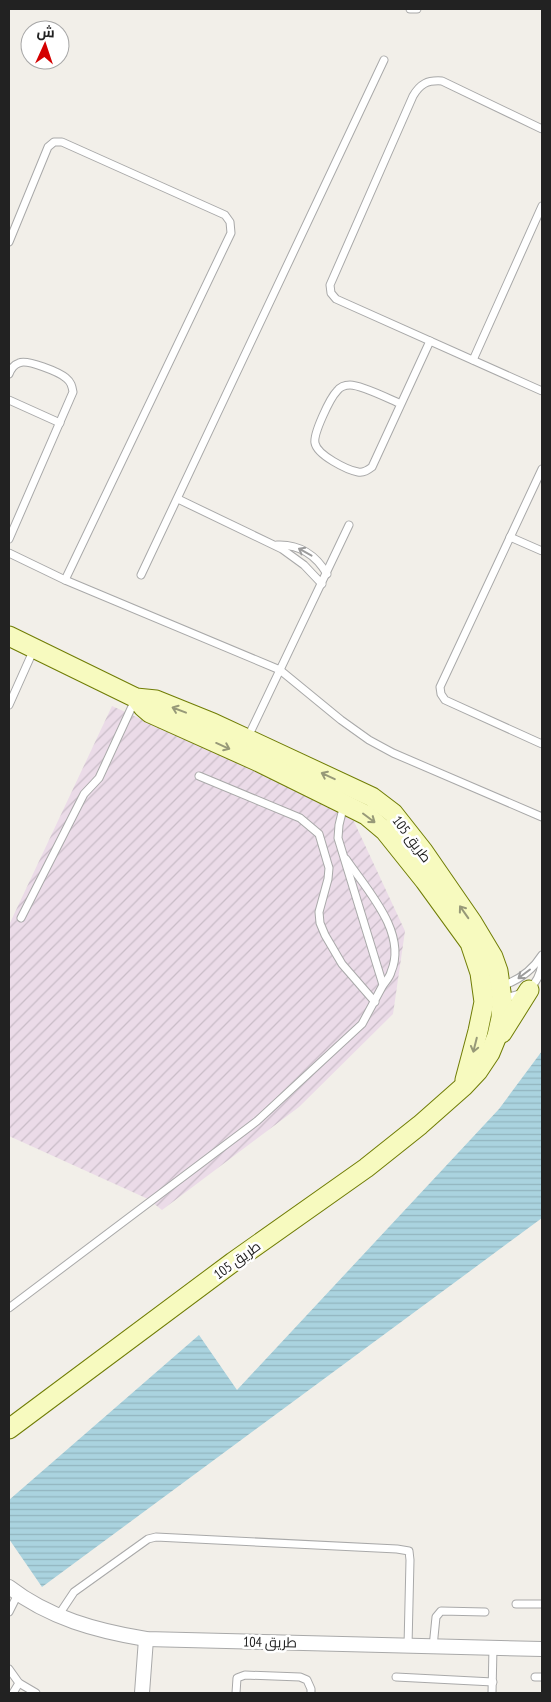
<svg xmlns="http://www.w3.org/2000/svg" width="551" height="1702" font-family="'PT Sans Narrow',Cairo,sans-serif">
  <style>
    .industrial { fill: url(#industrial-furrows) }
    .water { fill: url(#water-rules) }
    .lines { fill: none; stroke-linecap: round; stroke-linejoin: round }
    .lane-casing { stroke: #a9a9a9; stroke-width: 9 }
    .street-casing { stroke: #a9a9a9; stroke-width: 16 }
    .secondary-casing { stroke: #707d05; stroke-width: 21 }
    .lane { stroke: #fff; stroke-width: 7 }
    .street { stroke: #fff; stroke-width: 14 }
    .secondary { stroke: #f7fabf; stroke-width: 19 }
    .oneway { stroke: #9c9c9c }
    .oneway2 { stroke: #979978 }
    .labels { text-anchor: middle; stroke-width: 5; stroke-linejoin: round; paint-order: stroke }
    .street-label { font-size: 14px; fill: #222; stroke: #fff }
  </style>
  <defs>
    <pattern id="industrial-furrows" width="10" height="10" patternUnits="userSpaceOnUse" patternTransform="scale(1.25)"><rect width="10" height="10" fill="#ebdbe8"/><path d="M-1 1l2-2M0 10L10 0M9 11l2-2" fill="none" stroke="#c9bcc7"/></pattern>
    <pattern id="water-rules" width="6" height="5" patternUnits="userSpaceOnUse" patternTransform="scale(1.25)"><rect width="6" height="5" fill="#aad3df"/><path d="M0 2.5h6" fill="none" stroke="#92b5bf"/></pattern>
  </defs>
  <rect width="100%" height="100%" fill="#f2efe9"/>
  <!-- industrial -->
  <path class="industrial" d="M112,706L350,813L405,931L393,1014L299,1107L162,1210L148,1199L9,1136V925Z"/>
  <!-- water -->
  <path class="water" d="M542,1051V1218L42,1587L9,1539V1500L199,1335L237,1390L499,1109Z"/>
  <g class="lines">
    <defs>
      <g id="lane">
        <path d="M410,9H417"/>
        <path d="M542,129L442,81C427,80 420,84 413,96L330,285L331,293L336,299L542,391"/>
        <path d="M9,242L48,147L54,142H62L225,215L230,222L231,233L65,580"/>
        <path d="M473,360L542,206"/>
        <path d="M9,374C11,369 13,365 19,363C27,359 59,372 66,378C71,382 72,386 73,392L9,539"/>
        <path d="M9,400L60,423"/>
        <path d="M401,404C389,399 362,385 350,385C345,385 340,387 337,391C330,398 313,434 315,443C317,455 347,470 358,472C364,473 368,470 372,467L430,341"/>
        <path d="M542,469L440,687L441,694L445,700L542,744"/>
        <path d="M178,499L282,549L304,565L322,584"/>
        <path d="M510,537L542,551"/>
        <path d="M277,545C299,544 316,555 327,574"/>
        <path d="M9,553L65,580L280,670L341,720L369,740L393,753L542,817"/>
        <path d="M141,575L384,60"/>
        <path d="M9,705L34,649"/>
        <path d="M248,737L349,525"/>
        <path d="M199,776L300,818L319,834L329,868L328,879L319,912L320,923L325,935L342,964L375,1002"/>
        <path d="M346,859C367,890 408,933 391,972C390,977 386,981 383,985"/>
        <path d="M21,918L84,794L99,778L135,700"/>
        <path d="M502,986C519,980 532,971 542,955"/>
        <path d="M504,998C526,994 538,987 542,964"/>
        <path d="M9,1308L257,1121L362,1024L383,985L338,838L339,825L344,804"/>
        <path d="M516,1604H542"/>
        <path d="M9,1612L18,1594"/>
        <path d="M58,1616L74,1592L148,1539L156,1537L397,1549L409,1551L410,1560L408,1646"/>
        <path d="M433,1647L436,1617L441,1611L485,1612"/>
        <path d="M9,1669L19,1683L36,1693"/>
        <path d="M396,1677L493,1682"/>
        <path d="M535,1677H542"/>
        <path d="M13,1693L19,1683"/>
        <path d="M236,1693L237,1678L245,1675L300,1677L307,1680L311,1689V1693"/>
        <path d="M492,1693L493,1648"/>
      </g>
      <g id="street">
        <path d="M9,1587C49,1618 97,1631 146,1639L542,1649"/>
        <path d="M142,1693L146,1639"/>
      </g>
      <g id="secondary">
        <path d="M9,636L136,698L156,700L213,723L372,797L393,813L423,851L472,922L493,957L498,971L502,999L501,1018L497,1036L490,1053L478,1071L463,1087L420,1125L366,1168L233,1262L9,1429"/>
        <path d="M136,698L143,707L150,713L259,762L344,804L366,815L385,831L425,881L470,943L480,973L484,1002L478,1031L465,1080"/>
        <path d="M502,1033L529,990"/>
      </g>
    </defs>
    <!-- lane casing -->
    <use href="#lane" class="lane-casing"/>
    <!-- street casing -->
    <use href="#street" class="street-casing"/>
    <!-- secondary casing -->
    <use href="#secondary" class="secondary-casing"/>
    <!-- lane -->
    <use href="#lane" class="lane"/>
    <!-- street -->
    <use href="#street" class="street"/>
    <!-- secondary -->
    <use href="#secondary" class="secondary"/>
  </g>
  <!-- one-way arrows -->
  <defs><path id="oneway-shaft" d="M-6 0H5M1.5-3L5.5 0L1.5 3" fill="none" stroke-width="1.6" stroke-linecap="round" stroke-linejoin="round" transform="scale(1.25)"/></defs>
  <g class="oneway">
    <use href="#oneway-shaft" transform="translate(305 552) rotate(-151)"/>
    <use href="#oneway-shaft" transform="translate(524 974) rotate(143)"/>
  </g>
  <g class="oneway2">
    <use href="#oneway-shaft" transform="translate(179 710) rotate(-159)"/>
    <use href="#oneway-shaft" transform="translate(223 746) rotate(24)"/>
    <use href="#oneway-shaft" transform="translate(328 776) rotate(-155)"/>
    <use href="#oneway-shaft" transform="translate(369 818) rotate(37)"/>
    <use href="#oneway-shaft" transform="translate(464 912) rotate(-125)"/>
    <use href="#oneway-shaft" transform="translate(475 1045) rotate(104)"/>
  </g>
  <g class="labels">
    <!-- street labels -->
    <g class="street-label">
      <text transform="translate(412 839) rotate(53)" y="5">طريق 105</text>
      <text transform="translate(237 1260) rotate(-36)" y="5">طريق 105</text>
      <text transform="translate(270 1642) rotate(1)" y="5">طريق 104</text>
    </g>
  </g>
  <!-- border -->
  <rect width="551" height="1702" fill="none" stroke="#222222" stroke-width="20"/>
  <!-- north arrow -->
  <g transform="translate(45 45) rotate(3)"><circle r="24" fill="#ffffff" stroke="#a7a7a7"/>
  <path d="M0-4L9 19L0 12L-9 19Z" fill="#d40000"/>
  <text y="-8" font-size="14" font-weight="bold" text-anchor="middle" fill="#222222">ش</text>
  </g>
</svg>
